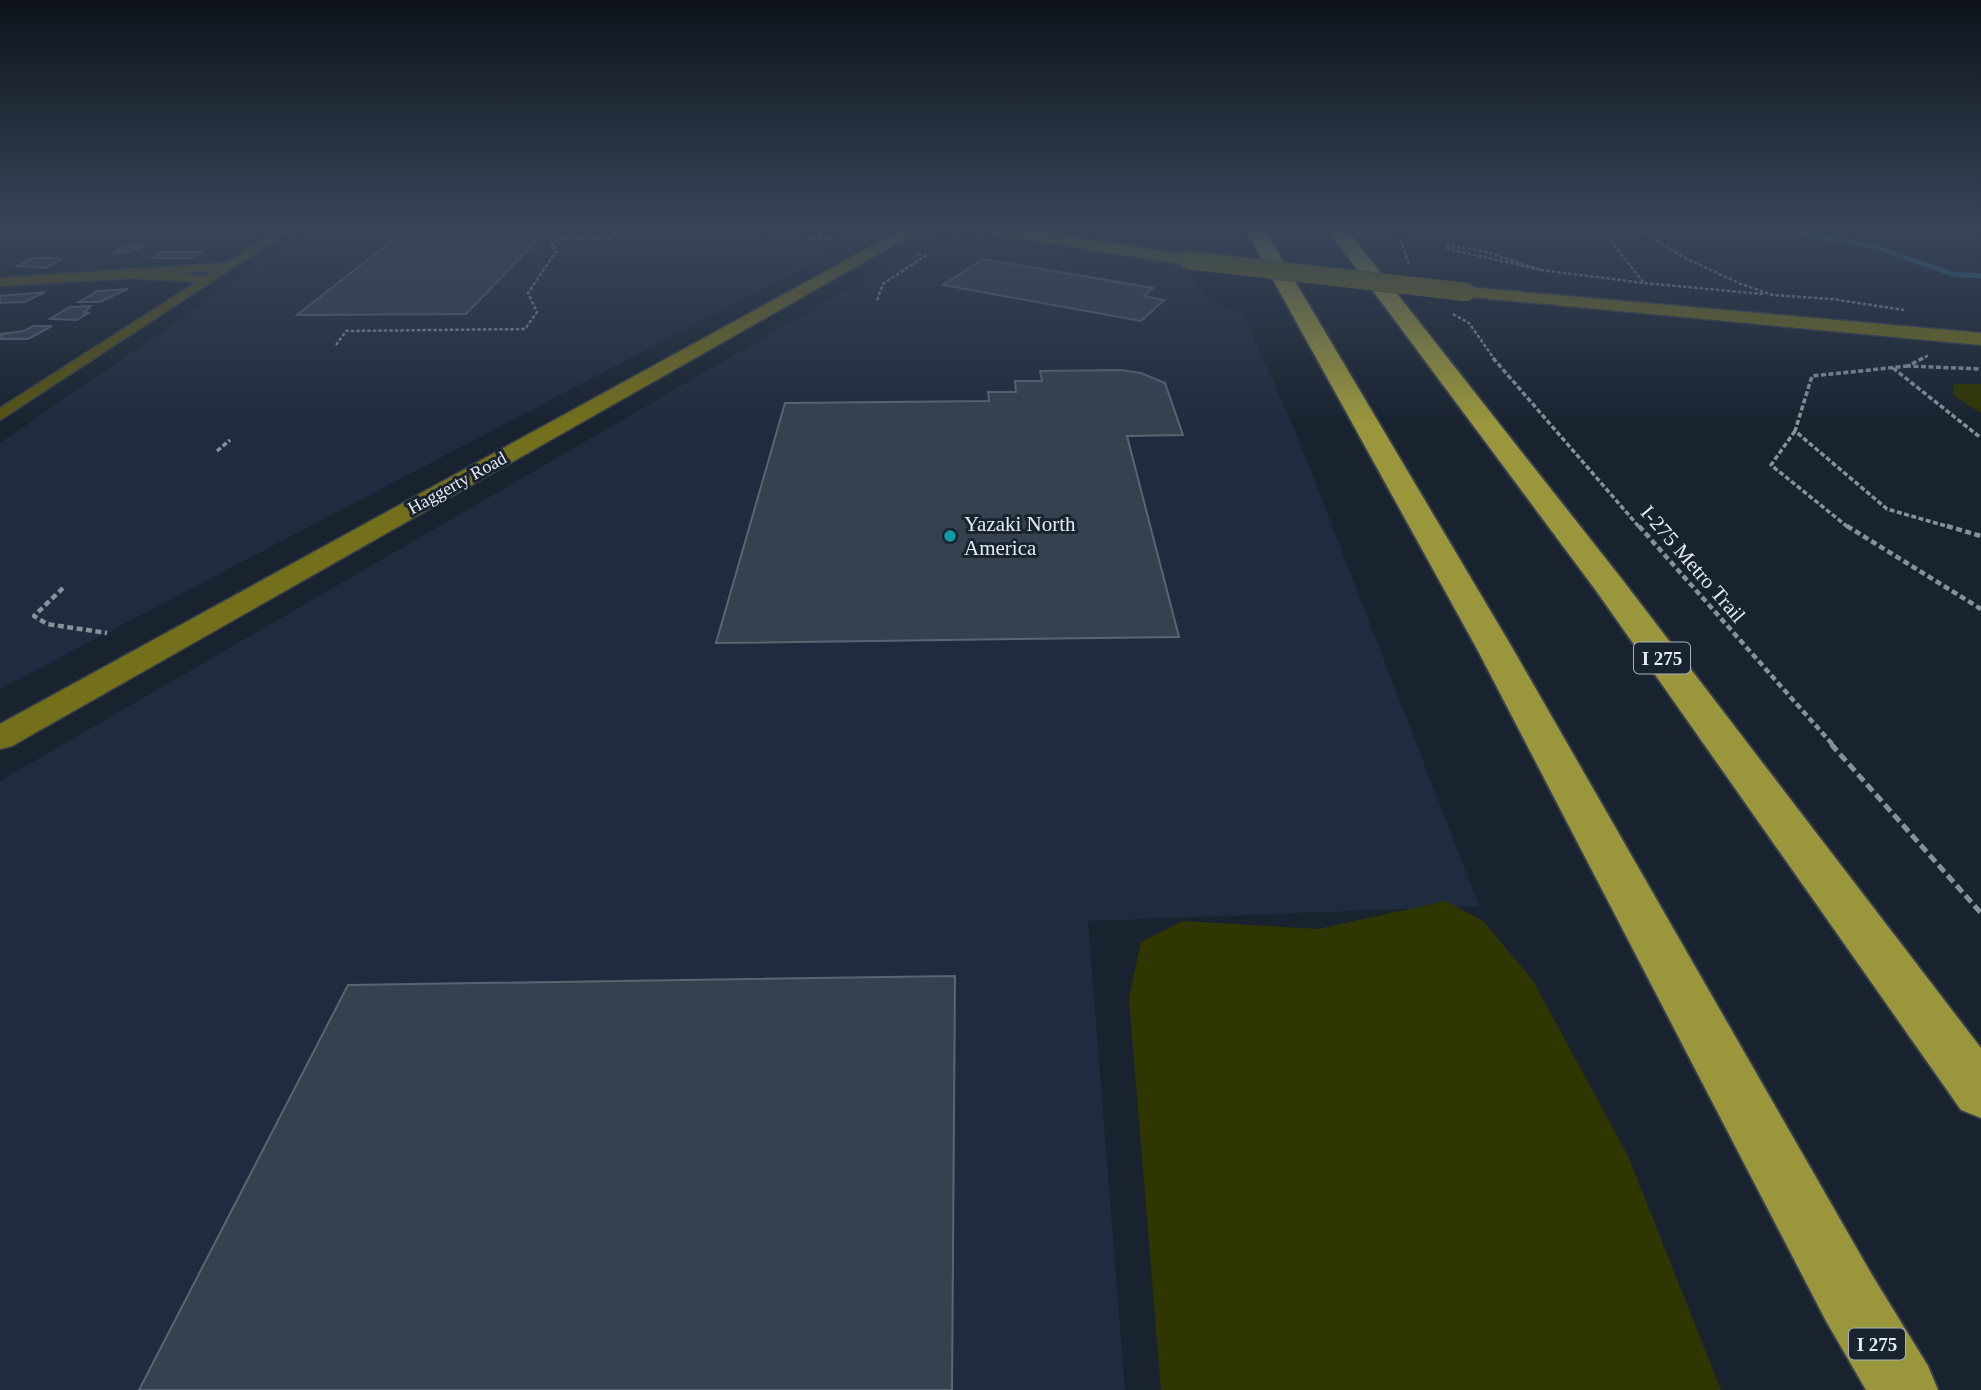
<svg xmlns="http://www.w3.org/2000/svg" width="1981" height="1390" font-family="'Times New Roman',serif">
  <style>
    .built { fill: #1f2c3f }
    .green { fill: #303600 }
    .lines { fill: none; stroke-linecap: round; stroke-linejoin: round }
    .stream { stroke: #25637e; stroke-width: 5 }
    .building { fill: #36404f; stroke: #5a6574; stroke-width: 2 }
    .street-casing { stroke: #363f4b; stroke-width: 3 }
    .secondary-casing { stroke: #363f4b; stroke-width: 3 }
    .highway-casing { stroke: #363f4b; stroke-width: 4 }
    .path-far3 { stroke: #88909b; stroke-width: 2.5; stroke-dasharray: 3.5 2; stroke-linecap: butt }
    .path-far2 { stroke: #88909b; stroke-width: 3.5; stroke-dasharray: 5 2.5; stroke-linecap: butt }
    .path-far1 { stroke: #88909b; stroke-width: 4.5; stroke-dasharray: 6 3.5; stroke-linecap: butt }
    .path { stroke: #88909b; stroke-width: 5; stroke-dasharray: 9 4.5; stroke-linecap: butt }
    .street { fill: #575412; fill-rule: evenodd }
    .secondary { fill: #736f1b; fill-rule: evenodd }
    .highway { fill: #9a963c; fill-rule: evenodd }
    .secondary-bridge-casing { stroke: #363f4b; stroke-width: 19; stroke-linecap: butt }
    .secondary-bridge { stroke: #736f1b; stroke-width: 18 }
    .culture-dot { fill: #0f9aa8; stroke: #192330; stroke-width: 2.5 }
    .labels { text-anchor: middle; stroke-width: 6; stroke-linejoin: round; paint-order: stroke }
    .far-street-label { font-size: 18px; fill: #e5ebf4; stroke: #192330 }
    .shield { fill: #192330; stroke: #a8afb9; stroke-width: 2 }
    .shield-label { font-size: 19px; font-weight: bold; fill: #e5ebf4 }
    .poi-label { font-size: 21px; fill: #e5ebf4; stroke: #192330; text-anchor: start }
    .street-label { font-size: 21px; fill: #e5ebf4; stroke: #192330 }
  </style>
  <rect width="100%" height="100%" fill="#192330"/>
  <!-- built -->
  <g class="built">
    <path d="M311,229H876L0,689V443Z"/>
    <path d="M1086,229H1200L1206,245Z"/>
    <path d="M955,234L1182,265L1210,302L1243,313L1297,435L1479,906L1088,921L1125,1390H0V781L936,238Z"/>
  </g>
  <!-- green -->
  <g class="green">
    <path d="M1953,384H1981V413L1954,396Z"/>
    <path d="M1446,901L1483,921L1532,979L1628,1156L1721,1390H1161L1129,998L1141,942L1183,921L1318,929Z"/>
  </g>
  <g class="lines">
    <!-- stream -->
    <g class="stream">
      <path d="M1792,229L1804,234L1872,246L1952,274L1981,276"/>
      <path d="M1815,237L1819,234L1817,232L1821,231L1819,229"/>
    </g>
  </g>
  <!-- building -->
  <g class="building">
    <path d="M407,229H548L466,314L297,315Z"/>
    <path d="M127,245H144L131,252L113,253Z"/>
    <path d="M162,252H201L191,258H152Z"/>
    <path d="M33,258H58L62,259L45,268L17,266Z"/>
    <path d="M983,259L1153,288L1144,296L1164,300L1141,321L943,285Z"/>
    <path d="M128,289L99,302H79L98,291Z"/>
    <path d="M45,292L25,302L0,303V296Z"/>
    <path d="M91,306L84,313H88L77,320L50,319L70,307Z"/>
    <path d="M33,326H52L28,339H0L1,334L24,331Z"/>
    <path d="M1121,370L1141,373L1165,383L1183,435L1127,436L1179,637L716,643L785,403L989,401L988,392H1016L1015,381H1042L1040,371Z"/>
    <path d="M955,976L952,1390H139L348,985Z"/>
  </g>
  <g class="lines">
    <defs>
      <path id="street" d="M279,229H292L0,420V408L197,282L133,278L0,286V278L227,263ZM215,270L205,277L182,273Z"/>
      <g id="secondary">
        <path d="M903,229H922L12,746L0,749V724Z"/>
        <path d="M983,229H1022L1188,255L1196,260L1188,265L990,234Z"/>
        <path d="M1466,287L1981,333V345L1460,296L1457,292L1460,288Z"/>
      </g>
      <g id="highway">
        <path d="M1245,229H1264L1513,649L1872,1275L1928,1366L1938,1390H1866L1826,1321L1477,649Z"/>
        <path d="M1327,229H1346L1621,578L1981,1048V1118L1961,1110L1597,592Z"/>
      </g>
    </defs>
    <!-- street casing -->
    <use href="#street" class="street-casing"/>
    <!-- secondary casing -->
    <use href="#secondary" class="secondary-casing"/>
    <!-- highway casing -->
    <use href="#highway" class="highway-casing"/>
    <!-- path-far3 -->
    <g class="path-far3">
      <path d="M1397,229L1409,264"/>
      <path d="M1610,229L1612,243L1644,283L1763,294"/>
      <path d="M1637,229L1687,259L1741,284L1773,295L1832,299L1904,310"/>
      <path d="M807,238L835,239"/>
      <path d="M1446,245L1483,251L1541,270L1448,249Z"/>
      <path d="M1541,270L1644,283"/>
      <path d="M877,300L883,284L925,256L915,253"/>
      <path d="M1453,314L1469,323L1495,360"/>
      <path d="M336,345L346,331L525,329L537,312L528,293L557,250L551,246L557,239H612"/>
      <path d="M1920,360L1929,355"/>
    </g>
    <!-- path-far2 -->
    <g class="path-far2">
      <path d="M1493,358L1640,528"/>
      <path d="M1923,358L1908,366L1981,369"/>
      <path d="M1908,366L1812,376L1795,431L1887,509L1953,528"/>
      <path d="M1893,368L1981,438"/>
      <path d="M1795,431L1771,465L1849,528"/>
      <path d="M217,451L230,440"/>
    </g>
    <!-- path-far1 -->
    <g class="path-far1">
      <path d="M1639,526L1833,745"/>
      <path d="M1847,526L1981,609"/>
      <path d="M1947,526L1981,536"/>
      <path d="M63,588L34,616L47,624L107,633"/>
    </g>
    <!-- path -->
    <path class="path" d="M1831,744L1981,913"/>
    <!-- street -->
    <use href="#street" class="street"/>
    <!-- secondary -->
    <use href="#secondary" class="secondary"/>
    <!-- highway -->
    <use href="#highway" class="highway"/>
    <defs>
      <path id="secondary-bridge" d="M1188,260L1466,292"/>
    </defs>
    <!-- secondary-bridge casing -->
    <use href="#secondary-bridge" class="secondary-bridge-casing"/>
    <!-- secondary-bridge -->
    <use href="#secondary-bridge" class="secondary-bridge"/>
  </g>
  <!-- sky -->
  <linearGradient id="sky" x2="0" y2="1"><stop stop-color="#0e131a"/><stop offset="0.54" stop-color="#384559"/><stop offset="1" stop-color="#384559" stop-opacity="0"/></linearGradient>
  <rect width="1981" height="424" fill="url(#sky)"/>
  <!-- markers -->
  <circle class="culture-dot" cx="950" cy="536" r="7"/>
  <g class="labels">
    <!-- far-street labels -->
    <g class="far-street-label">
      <text transform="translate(457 483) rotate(-29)" y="6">Haggerty Road</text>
    </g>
    <!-- shield labels -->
    <g class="shield">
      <rect x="1634" y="642.5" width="56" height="31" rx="5"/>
      <rect x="1849" y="1328.5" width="56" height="31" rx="5"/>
    </g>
    <g class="shield-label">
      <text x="1662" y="665">I 275</text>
      <text x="1877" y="1351">I 275</text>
    </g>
    <!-- poi labels -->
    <g class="poi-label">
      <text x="964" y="531">Yazaki North<tspan x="964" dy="24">America</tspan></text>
    </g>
    <!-- street labels -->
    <g class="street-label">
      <text transform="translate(1693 564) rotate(49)" y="7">I-275 Metro Trail</text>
    </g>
  </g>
</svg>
